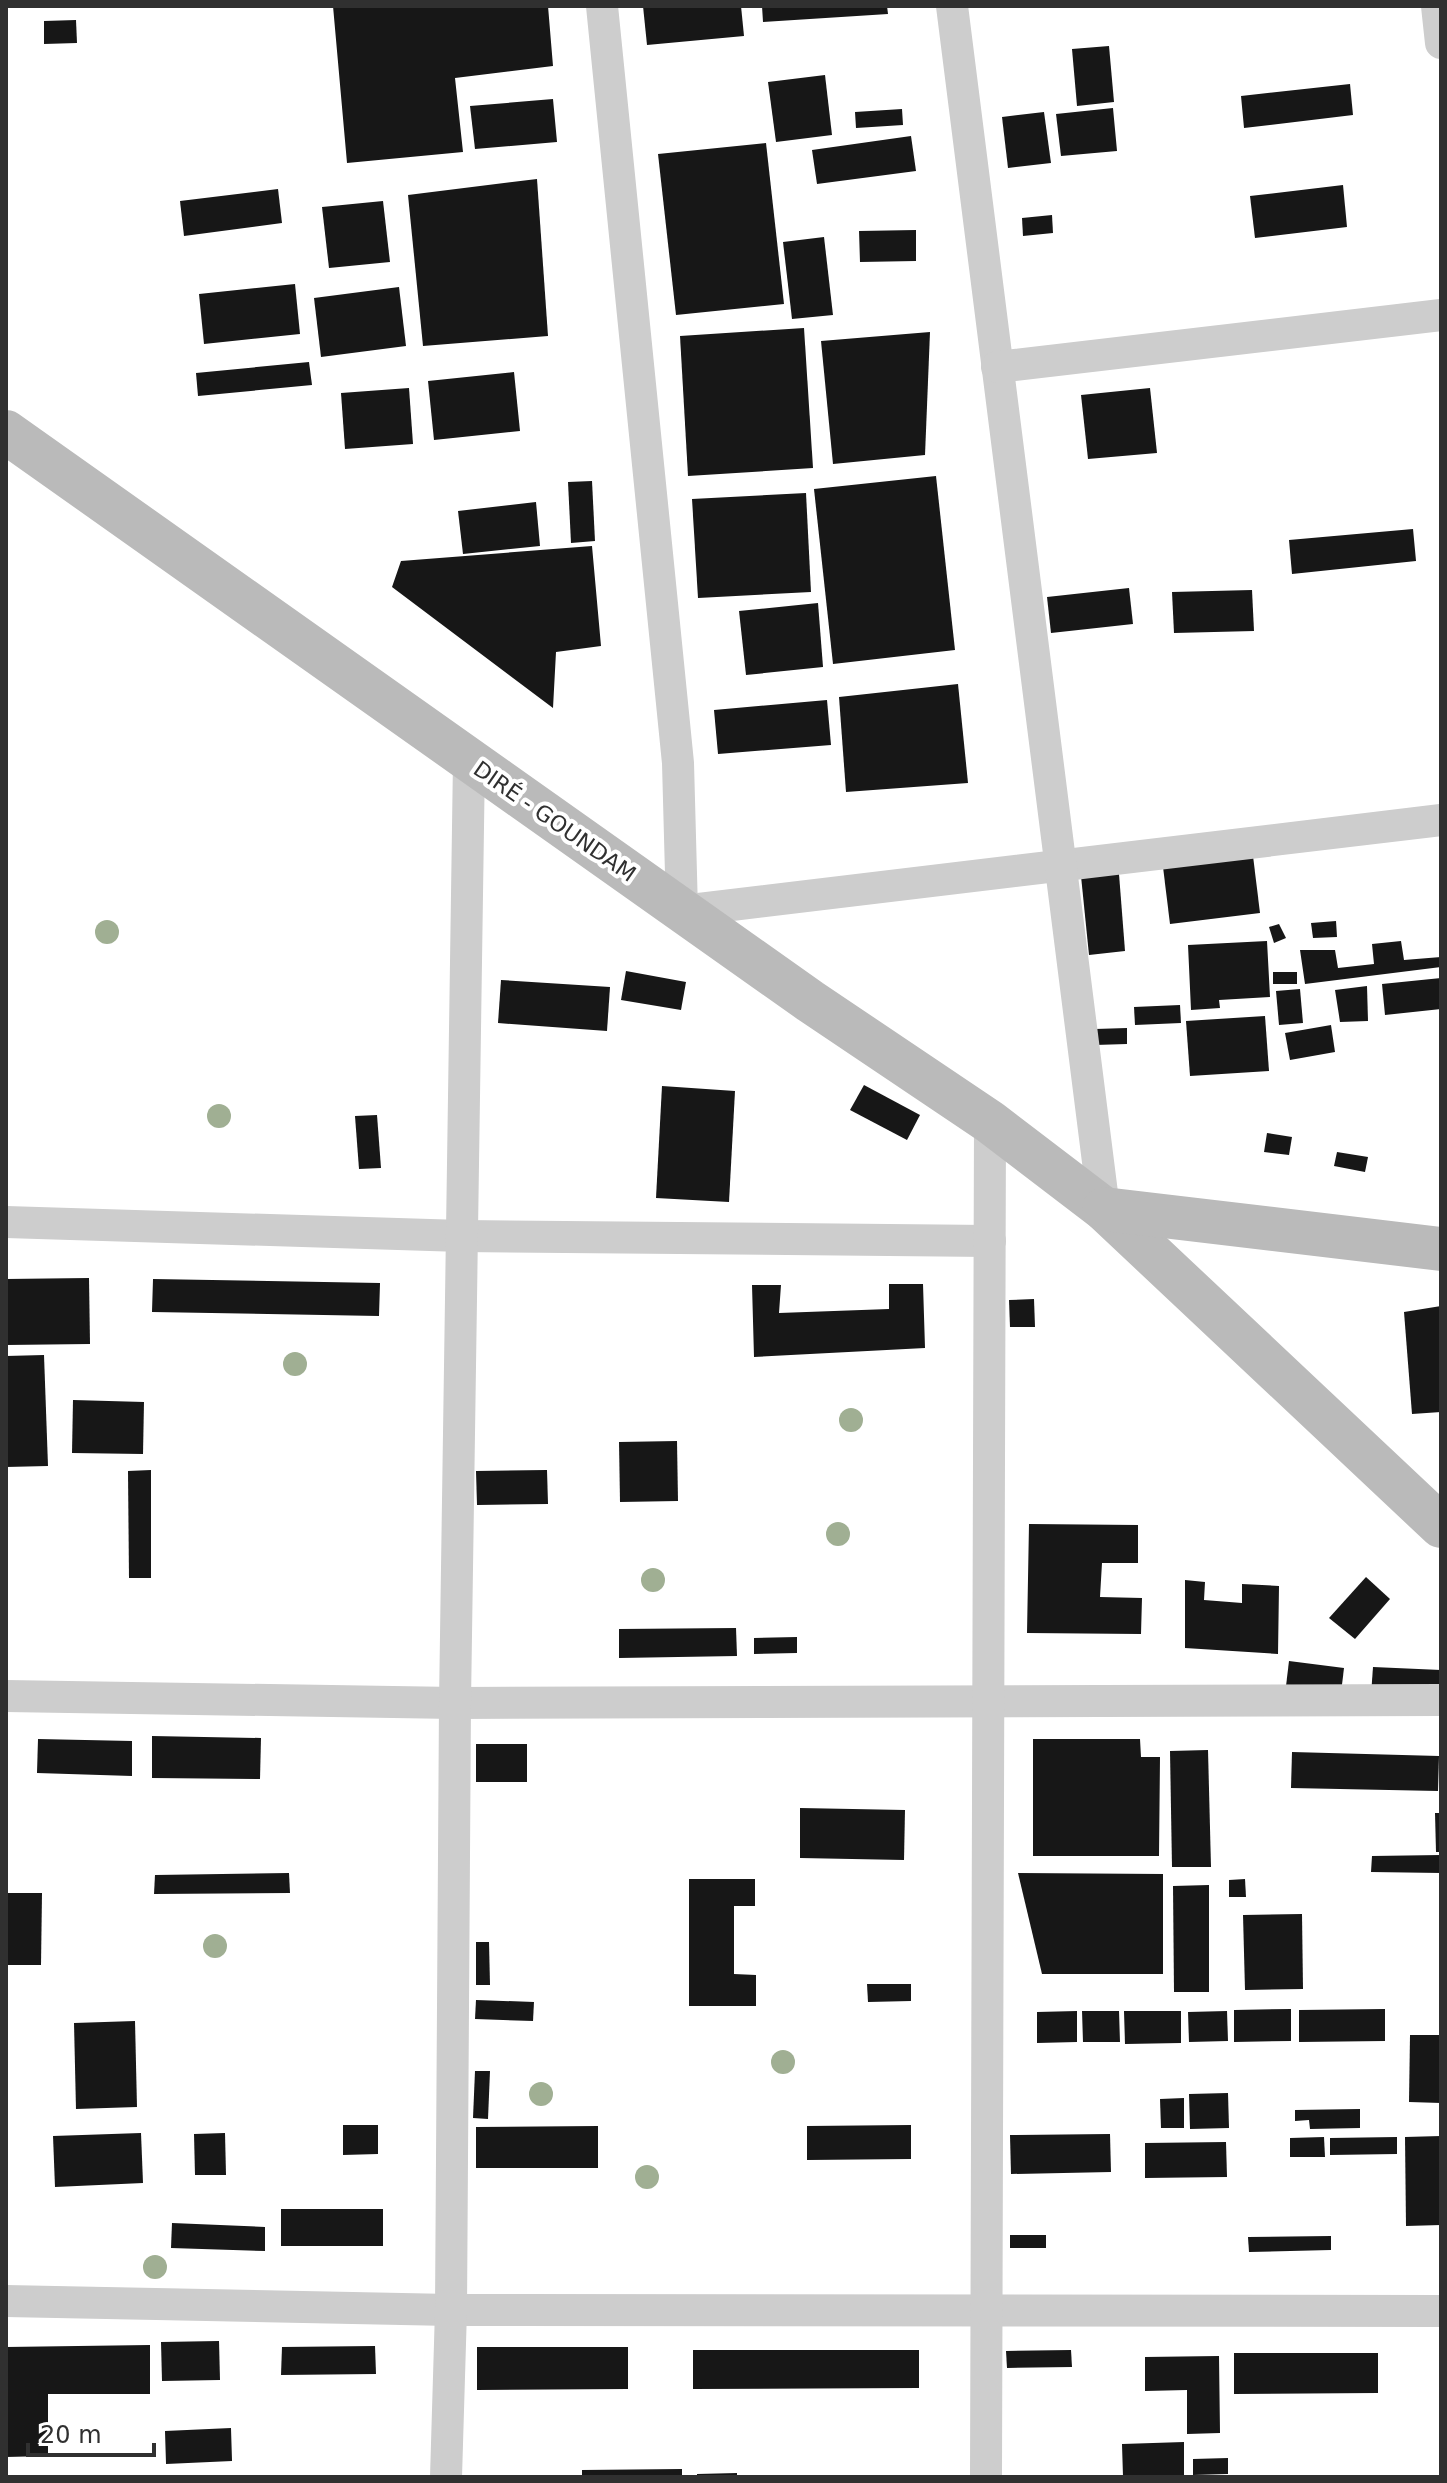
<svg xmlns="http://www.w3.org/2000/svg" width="1447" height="2483" font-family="'DejaVu Sans',sans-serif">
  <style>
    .building { fill: #171717 }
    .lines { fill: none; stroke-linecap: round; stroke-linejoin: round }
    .street { stroke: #cdcdcd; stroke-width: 32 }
    .secondary { stroke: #bababa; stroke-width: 44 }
    .tree { fill: #a0af93 }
    .labels { text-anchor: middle; stroke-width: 8; stroke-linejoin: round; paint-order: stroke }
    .street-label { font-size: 22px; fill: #303030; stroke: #fff }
  </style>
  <rect width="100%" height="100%" fill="#fff"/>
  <!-- building -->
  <g class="building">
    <path d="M333,6H548L553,66L455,78L463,152L347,163Z"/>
    <path d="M643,6H741L744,36L647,45Z"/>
    <path d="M762,6H887L888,14L763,22Z"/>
    <path d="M76,20L77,43L44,44V21Z"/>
    <path d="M1109,46L1114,102L1077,106L1072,49Z"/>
    <path d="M825,75L832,135L776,142L768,82Z"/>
    <path d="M1350,84L1353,115L1244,128L1241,96Z"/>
    <path d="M553,99L557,142L475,149L470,106Z"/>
    <path d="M1113,108L1117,151L1061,156L1056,114Z"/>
    <path d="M902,109L903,125L856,128L855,112Z"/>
    <path d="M1044,112L1051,163L1008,168L1002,117Z"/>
    <path d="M911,136L916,171L817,184L812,150Z"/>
    <path d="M766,143L784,304L676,315L658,154Z"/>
    <path d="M537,179L548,336L423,346L408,195Z"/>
    <path d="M1343,185L1347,227L1255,238L1250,196Z"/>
    <path d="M278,189L282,223L184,236L180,201Z"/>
    <path d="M383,201L390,262L329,268L322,207Z"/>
    <path d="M1052,215L1053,233L1023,236L1022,218Z"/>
    <path d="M916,230V261L860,262L859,231Z"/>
    <path d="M824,237L833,315L792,319L783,242Z"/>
    <path d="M295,284L300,334L204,344L199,294Z"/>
    <path d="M399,287L406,346L321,357L314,298Z"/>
    <path d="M804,328L813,468L688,476L680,336Z"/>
    <path d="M930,332L925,455L833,464L821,341Z"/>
    <path d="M309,362L312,385L198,396L196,373Z"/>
    <path d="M514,372L520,431L434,440L428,381Z"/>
    <path d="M409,388L413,444L345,449L341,393Z"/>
    <path d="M1150,388L1157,453L1088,459L1081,395Z"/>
    <path d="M936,476L955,650L833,664L814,489Z"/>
    <path d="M592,481L595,541L571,543L568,482Z"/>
    <path d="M806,493L811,592L698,598L692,499Z"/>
    <path d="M536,502L540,546L463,554L458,511Z"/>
    <path d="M1413,529L1416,561L1292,574L1289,540Z"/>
    <path d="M592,546L601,646L556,652L553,708L392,587L401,561Z"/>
    <path d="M1129,588L1133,624L1051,633L1047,597Z"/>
    <path d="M1252,590L1254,631L1174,633L1172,592Z"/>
    <path d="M818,603L823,667L746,675L739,611Z"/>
    <path d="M958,684L968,783L846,792L839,697Z"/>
    <path d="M827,700L831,745L718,754L714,710Z"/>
    <path d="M1253,856L1260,913L1170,924L1163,867Z"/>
    <path d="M1119,874L1125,951L1089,955L1081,876Z"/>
    <path d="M1336,921L1337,937L1313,938L1311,923Z"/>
    <path d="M1279,924L1286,938L1274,943L1269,927Z"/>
    <path d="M1267,941L1270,997L1219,1000L1220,1008L1191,1010L1188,945Z"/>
    <path d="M1401,941L1404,960L1441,957V967L1305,984L1300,950H1335L1338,968L1374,964L1372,944Z"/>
    <path d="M626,971L686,982L681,1010L621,1000Z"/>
    <rect x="1273" y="972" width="24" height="12"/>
    <path d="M1441,978V1009L1385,1015L1382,984Z"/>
    <path d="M501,980L610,987L607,1031L498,1023Z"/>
    <path d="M1367,986L1368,1021L1340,1022L1335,990Z"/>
    <path d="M1300,989L1303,1023L1279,1025L1276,991Z"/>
    <path d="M1180,1005L1181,1023L1135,1025L1134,1007Z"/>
    <path d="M1265,1016L1269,1071L1190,1076L1186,1021Z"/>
    <path d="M1331,1025L1335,1052L1290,1060L1285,1033Z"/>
    <path d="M1127,1028V1044L1095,1045V1029Z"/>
    <path d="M864,1085L920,1115L907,1140L850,1110Z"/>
    <path d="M662,1086L735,1091L729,1202L656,1198Z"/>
    <path d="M377,1115L381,1168L359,1169L355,1116Z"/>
    <path d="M1267,1133L1292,1137L1289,1155L1264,1152Z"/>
    <path d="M1337,1152L1368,1157L1365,1172L1334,1166Z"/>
    <path d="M89,1278L90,1344L6,1345V1279Z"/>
    <path d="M153,1279L380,1283L379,1316L152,1312Z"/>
    <path d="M889,1284H923L925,1348L754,1357L752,1285H781L779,1313L889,1309Z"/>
    <path d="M1034,1299L1035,1327H1010L1009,1300Z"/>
    <path d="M1441,1306V1412L1412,1414L1404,1312Z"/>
    <path d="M44,1355L48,1466L6,1467V1356Z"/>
    <path d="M73,1400L144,1402L143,1454L72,1453Z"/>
    <path d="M677,1441L678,1501L620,1502L619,1442Z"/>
    <path d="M151,1470V1578H129L128,1471Z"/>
    <path d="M547,1470L548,1504L477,1505L476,1471Z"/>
    <path d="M1029,1524L1138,1525V1563H1102L1100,1597L1142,1598L1141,1634L1027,1633Z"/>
    <path d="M1366,1577L1390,1599L1355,1639L1329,1618Z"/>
    <path d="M1185,1580L1205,1582L1204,1600L1242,1603V1584L1279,1586L1278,1654L1185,1648Z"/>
    <path d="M736,1628L737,1656L619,1658V1629Z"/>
    <path d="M797,1637V1653L754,1654V1638Z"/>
    <path d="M1289,1661L1344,1668L1341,1693L1286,1686Z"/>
    <path d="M1373,1667L1441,1670V1698L1371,1695Z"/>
    <path d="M152,1736L261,1738L260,1779L152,1778Z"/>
    <path d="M38,1739L132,1741V1776L37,1773Z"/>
    <path d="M1033,1739H1140L1141,1757H1160L1159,1856H1033Z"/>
    <rect x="476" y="1744" width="51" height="38"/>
    <path d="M1208,1750L1211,1867H1172L1170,1751Z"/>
    <path d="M1292,1752L1439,1756L1438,1791L1291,1788Z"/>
    <path d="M800,1808L905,1810L904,1860L800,1858Z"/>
    <path d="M1435,1813H1441V1852H1436Z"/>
    <path d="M1441,1855V1873L1371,1872L1372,1856Z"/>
    <path d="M289,1873L290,1893L154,1894L155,1875Z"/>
    <path d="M1018,1873L1163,1874V1974H1042Z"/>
    <path d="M689,1879H755V1906H734V1974L756,1975V2006H689Z"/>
    <path d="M1245,1879L1246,1897H1229V1880Z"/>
    <path d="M1209,1885V1992H1174L1173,1886Z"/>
    <path d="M6,1893H42L41,1965H6Z"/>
    <path d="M1302,1914L1303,1989L1245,1990L1243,1915Z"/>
    <path d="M476,1942H489L490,1985H476Z"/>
    <path d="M867,1984H911V2001L868,2002Z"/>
    <path d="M476,2000L534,2002L533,2021L475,2019Z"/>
    <path d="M1291,2009V2041L1234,2042V2010Z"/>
    <path d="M1385,2009V2041L1299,2042V2010Z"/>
    <path d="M1077,2011V2042L1037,2043V2012Z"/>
    <path d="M1082,2011H1119L1120,2042H1083Z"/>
    <path d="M1124,2011H1181V2043L1125,2044Z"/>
    <path d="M1227,2011L1228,2041L1189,2042L1188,2012Z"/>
    <path d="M135,2021L137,2107L76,2109L74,2023Z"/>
    <path d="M1410,2035H1441V2103L1409,2102Z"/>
    <path d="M475,2071H490L488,2119L473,2118Z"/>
    <path d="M1228,2093L1229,2128L1190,2129L1189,2094Z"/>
    <path d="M1184,2098V2128H1161L1160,2099Z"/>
    <path d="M1360,2109V2128L1310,2129L1309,2120L1295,2121V2110Z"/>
    <path d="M343,2125H378V2154L343,2155Z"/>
    <path d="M911,2125V2159L807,2160V2126Z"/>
    <path d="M598,2126V2168H476V2127Z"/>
    <path d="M141,2133L143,2183L55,2187L53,2136Z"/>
    <path d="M225,2133L226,2175H195L194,2134Z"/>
    <path d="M1110,2134L1111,2172L1011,2174L1010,2135Z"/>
    <path d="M1441,2136V2225L1406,2226L1405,2137Z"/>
    <path d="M1324,2137L1325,2157H1290V2138Z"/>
    <path d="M1397,2137V2154L1330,2155V2138Z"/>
    <path d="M1226,2142L1227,2177L1145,2178V2143Z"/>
    <rect x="281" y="2209" width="102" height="37"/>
    <path d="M172,2223L265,2227V2251L171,2248Z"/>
    <rect x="1010" y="2235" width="36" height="13"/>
    <path d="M1331,2236V2250L1249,2252L1248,2237Z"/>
    <path d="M219,2341L220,2380L162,2381L161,2342Z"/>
    <path d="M150,2345V2394H48V2456L6,2457V2347Z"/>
    <path d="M375,2346L376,2374L281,2375L282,2347Z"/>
    <path d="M477,2347H628V2389L477,2390Z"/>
    <path d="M693,2350H919V2388L693,2389Z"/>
    <path d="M1071,2350L1072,2367L1007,2368L1006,2351Z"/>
    <path d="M1234,2353H1378V2393L1234,2394Z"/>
    <path d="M1219,2356L1220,2433L1187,2434V2390L1145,2391V2357Z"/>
    <path d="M231,2428L232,2461L166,2464L165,2431Z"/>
    <path d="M1184,2442V2477H1123L1122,2444Z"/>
    <path d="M1228,2458V2474L1193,2475V2459Z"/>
    <path d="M682,2469V2477H582V2470Z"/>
    <path d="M737,2473V2477H697V2474Z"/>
  </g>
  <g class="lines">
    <!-- street -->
    <g class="street">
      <path d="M602,6L678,763L682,911L1441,820"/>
      <path d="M952,6L1104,1209"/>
      <path d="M1437,6L1441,43"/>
      <path d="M997,367L1441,315"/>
      <path d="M6,1222L462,1236L990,1241"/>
      <path d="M6,1696L455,1703L1441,1700"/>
      <path d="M6,2301L451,2310L1441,2311"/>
      <path d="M446,2477L451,2310L455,1703L469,760"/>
      <path d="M986,2477L990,1122"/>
    </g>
    <!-- secondary -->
    <g class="secondary">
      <path d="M6,432L810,1001L990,1122L1104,1209L1441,1526"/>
      <path d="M1104,1209L1441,1249"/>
    </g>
  </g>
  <!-- trees -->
  <g class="tree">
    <circle cx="107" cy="932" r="12"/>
    <circle cx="219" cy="1116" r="12"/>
    <circle cx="295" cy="1364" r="12"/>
    <circle cx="851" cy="1420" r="12"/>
    <circle cx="838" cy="1534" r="12"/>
    <circle cx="653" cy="1580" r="12"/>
    <circle cx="215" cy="1946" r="12"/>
    <circle cx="783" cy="2062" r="12"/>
    <circle cx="541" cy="2094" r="12"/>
    <circle cx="647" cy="2177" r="12"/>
    <circle cx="155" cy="2267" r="12"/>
  </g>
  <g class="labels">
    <!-- street labels -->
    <g class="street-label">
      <text transform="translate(555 821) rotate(35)" y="8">DIRÉ - GOUNDAM</text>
    </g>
  </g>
  <!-- border -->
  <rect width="1447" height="2483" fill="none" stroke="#303030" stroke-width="16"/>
  <!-- scale -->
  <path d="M28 2443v12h126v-12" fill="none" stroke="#303030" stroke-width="4"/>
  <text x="40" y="2443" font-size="24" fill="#303030" stroke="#ffffff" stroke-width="6" paint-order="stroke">20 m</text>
</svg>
